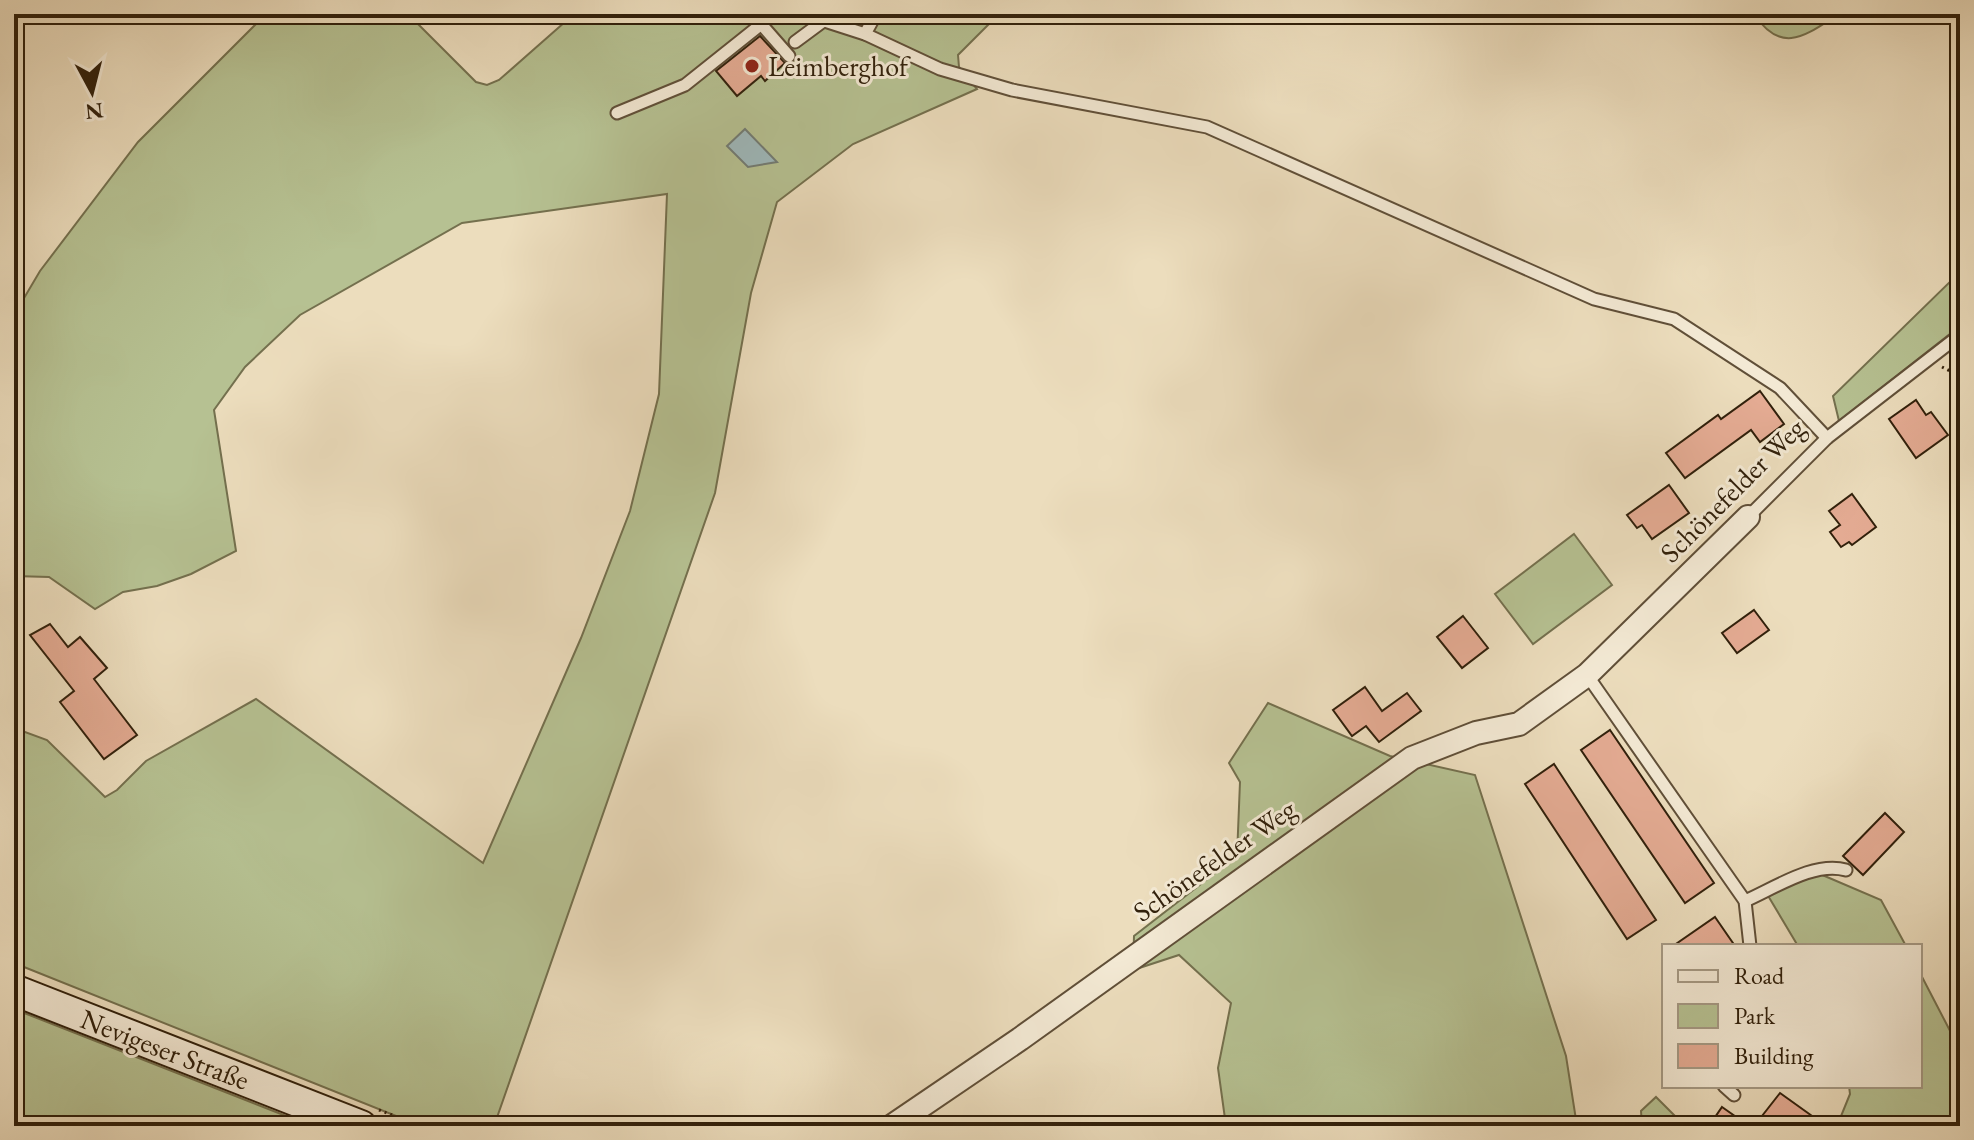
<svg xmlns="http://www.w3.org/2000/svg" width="1974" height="1140" font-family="'EB Garamond',serif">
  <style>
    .green { fill: #b6c192; stroke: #74704e; stroke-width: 2 }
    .water { fill: #9eb9bc; stroke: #727c75; stroke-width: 2 }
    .building { fill: #e4ab93; stroke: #31200b; stroke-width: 2 }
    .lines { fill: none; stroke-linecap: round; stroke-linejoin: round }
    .lane-casing { stroke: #604f38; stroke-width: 15 }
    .street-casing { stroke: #604f38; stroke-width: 26 }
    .secondary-casing { stroke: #31200b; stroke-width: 34 }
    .path { stroke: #31200b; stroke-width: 3; stroke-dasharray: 2 4; stroke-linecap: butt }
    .lane { stroke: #f3e9d4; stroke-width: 11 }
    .street { stroke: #f3e9d4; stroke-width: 22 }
    .secondary { stroke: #f3e9d4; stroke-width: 30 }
    .poi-dot { fill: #8f2418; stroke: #f3e9d4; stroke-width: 3 }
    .labels { text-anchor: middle; stroke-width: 6; stroke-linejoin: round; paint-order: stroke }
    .poi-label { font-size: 28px; fill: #31200b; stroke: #f3e9d4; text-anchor: start }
    .street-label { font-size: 28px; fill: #31200b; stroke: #f3e9d4 }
  </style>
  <rect width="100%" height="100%" fill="#ecddbd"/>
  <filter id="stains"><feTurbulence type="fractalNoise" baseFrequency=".0025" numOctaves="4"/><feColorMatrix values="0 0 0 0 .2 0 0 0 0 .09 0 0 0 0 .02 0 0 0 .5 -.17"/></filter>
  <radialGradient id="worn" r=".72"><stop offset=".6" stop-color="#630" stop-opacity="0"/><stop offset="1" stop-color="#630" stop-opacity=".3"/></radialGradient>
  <!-- green -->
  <g class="green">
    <path d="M266,14H408L476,82L487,85L499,80L574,14H999L958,55L959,67L977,89L853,144L777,202L751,293L715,493L494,1126H421L14,963V728L47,740L105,797L117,790L146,761L256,699L483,863L581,638L630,511L659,394L667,194L462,223L300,315L245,367L214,410L236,551L191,574L157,586L123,592L95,609L49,577L14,576V315L40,271L138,142Z"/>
    <path d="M1754,14H1839C1806,35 1782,56 1754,14Z"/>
    <path d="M1960,272V326L1839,421L1833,396Z"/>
    <path d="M1574,534L1612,585L1533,644L1495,594Z"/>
    <path d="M1268,703L1390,756L1475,775L1566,1056L1577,1126H1226L1218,1068L1231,1003L1179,955L1133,970L1134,936L1237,856L1240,782L1229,763Z"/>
    <path d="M1820,874L1881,900L1906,946H1798L1767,894Z"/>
    <path d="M1920,973L1960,1050V1126H1837L1850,1094L1849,1086H1920Z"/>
    <path d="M14,1009L304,1123L302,1126H15Z"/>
    <path d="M1656,1097L1685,1126H1642L1641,1111Z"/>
  </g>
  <!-- water -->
  <path class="water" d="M745,129L777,162L748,167L727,146Z"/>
  <!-- building -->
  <g class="building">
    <path d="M760,36L785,63L765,81L761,76L737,96L716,71Z"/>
    <path d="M1760,391L1784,424L1760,442L1751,430L1685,478L1666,453L1718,415L1721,419Z"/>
    <path d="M1916,400L1926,415L1931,412L1948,435L1916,458L1889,419Z"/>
    <path d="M1669,485L1689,513L1652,539L1642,525L1637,528L1627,515Z"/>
    <path d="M1852,494L1876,527L1852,545L1849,542L1841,547L1830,532L1840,525L1829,511Z"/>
    <path d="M1754,610L1769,630L1737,653L1722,633Z"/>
    <path d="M1463,616L1488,648L1462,668L1437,637Z"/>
    <path d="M50,624L68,647L80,637L107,668L94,679L137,735L104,759L60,702L74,691L30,635Z"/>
    <path d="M1365,687L1382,711L1407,693L1421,711L1379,742L1366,726L1352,736L1333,710Z"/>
    <path d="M1610,730L1714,883L1685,903L1581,750Z"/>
    <path d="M1554,764L1656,920L1627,939L1525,784Z"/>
    <path d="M1885,813L1904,832L1863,875L1843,856Z"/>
    <path d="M1715,917L1735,946H1673Z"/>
    <path d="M1780,1093L1826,1126H1776L1762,1116Z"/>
    <path d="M1722,1107L1749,1126H1709Z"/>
  </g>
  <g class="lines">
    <defs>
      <g id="lane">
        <path d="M803,14L865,34L940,69L1012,90L1207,127L1594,299L1674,319L1780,388L1827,438"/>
        <path d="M761,24L789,56"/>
        <path d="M865,34L876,14"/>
        <path d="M795,42L822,22"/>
        <path d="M617,113L685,85L774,14"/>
        <path d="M1748,517L1827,438L1960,335"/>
        <path d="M1587,675L1745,901L1750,946"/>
        <path d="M1745,901C1775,888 1814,861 1846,870"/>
        <path d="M1724,1086L1734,1095"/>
      </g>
      <path id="street" d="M892,1126L1020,1039L1412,758L1476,733L1519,724L1587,675L1748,517"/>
      <path id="secondary" d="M14,990L361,1126"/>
    </defs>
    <!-- lane casing -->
    <use href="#lane" class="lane-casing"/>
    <!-- street casing -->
    <use href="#street" class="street-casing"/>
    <!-- secondary casing -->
    <use href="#secondary" class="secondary-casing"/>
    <!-- path -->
    <g class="path">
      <path d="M1942,367L1960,376"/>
      <path d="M379,1110L421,1126"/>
    </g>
    <!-- lane -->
    <use href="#lane" class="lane"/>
    <!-- street -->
    <use href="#street" class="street"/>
    <!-- secondary -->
    <use href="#secondary" class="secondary"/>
  </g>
  <!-- markers -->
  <circle class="poi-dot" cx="752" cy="66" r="8"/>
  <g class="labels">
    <!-- poi labels -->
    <g class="poi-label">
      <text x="768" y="76">Leimberghof</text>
    </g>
    <!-- street labels -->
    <g class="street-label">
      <text transform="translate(1732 490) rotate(-45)" y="10">Schönefelder Weg</text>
      <text transform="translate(1214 860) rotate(-35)" y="10">Schönefelder Weg</text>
      <text transform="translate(165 1049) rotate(21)" y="10">Nevigeser Straße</text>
    </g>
  </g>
  <!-- margin -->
  <rect width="1974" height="1140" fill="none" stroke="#ecddbd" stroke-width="48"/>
  <rect x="16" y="16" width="1942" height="1108" fill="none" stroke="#31200b" stroke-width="4"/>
  <rect x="24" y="24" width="1926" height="1092" fill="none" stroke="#31200b" stroke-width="2"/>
  <!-- legend -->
  <rect x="1662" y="944" width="260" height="144" fill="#f3e9d4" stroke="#a59984" stroke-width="2"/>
  <rect x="1678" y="970" width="40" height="12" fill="#f3e9d4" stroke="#a59984" stroke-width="2"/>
  <text x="1734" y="984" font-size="24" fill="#31200b">Road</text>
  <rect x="1678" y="1004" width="40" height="24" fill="#b6c192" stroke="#a59984" stroke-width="2"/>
  <text x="1734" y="1024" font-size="24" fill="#31200b">Park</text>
  <rect x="1678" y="1044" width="40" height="24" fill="#e4ab93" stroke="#a59984" stroke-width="2"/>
  <text x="1734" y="1064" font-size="24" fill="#31200b">Building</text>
  <!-- north arrow -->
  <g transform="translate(92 92) rotate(173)" stroke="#f3e9d4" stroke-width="6" paint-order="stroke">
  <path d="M0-6L14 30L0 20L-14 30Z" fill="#31200b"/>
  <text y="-12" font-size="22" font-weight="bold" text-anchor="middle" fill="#31200b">N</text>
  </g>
  <rect width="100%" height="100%" filter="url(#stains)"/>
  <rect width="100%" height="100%" fill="url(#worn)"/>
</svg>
